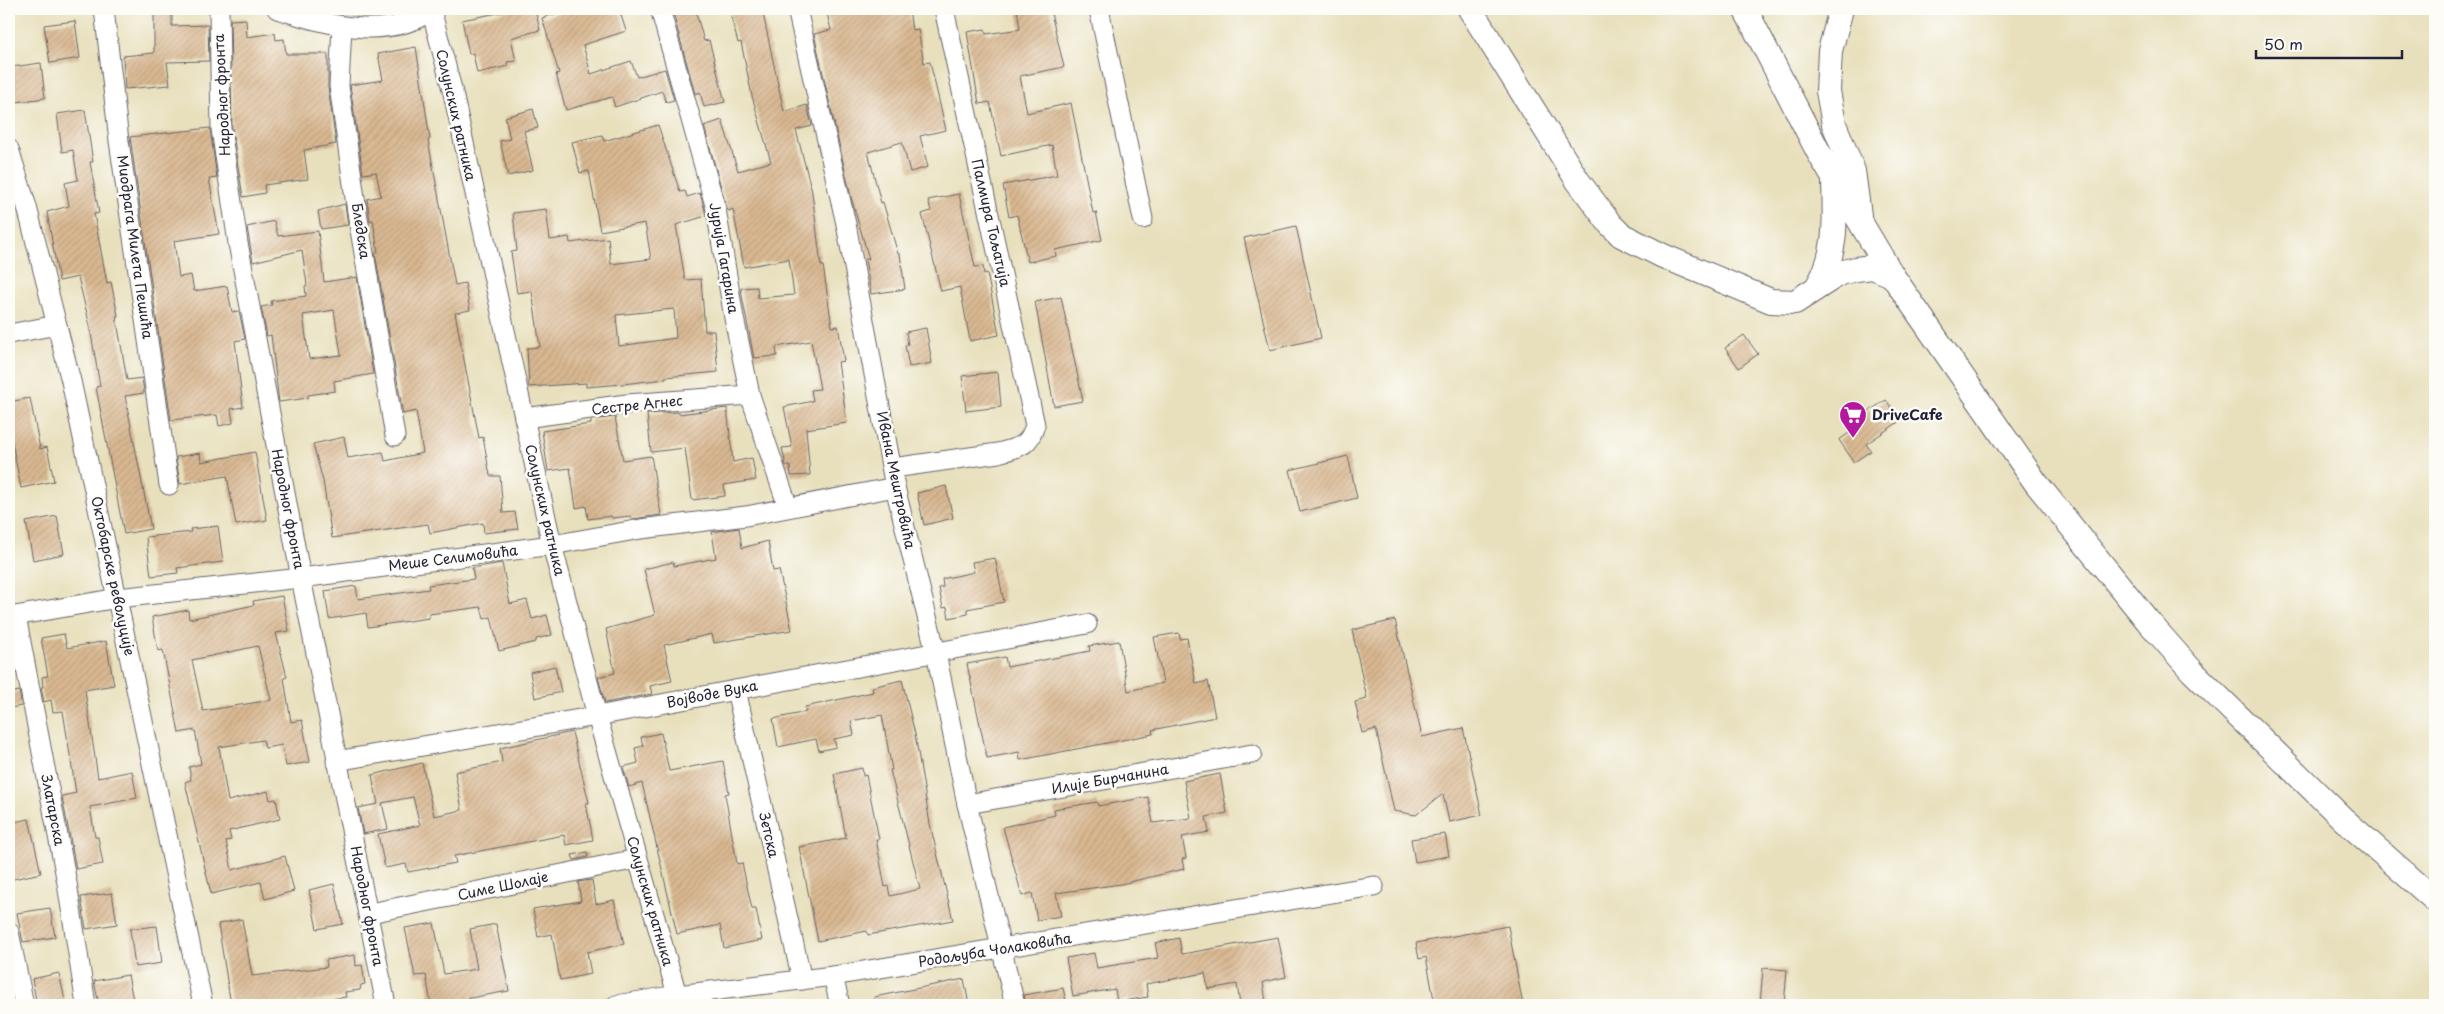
<svg xmlns="http://www.w3.org/2000/svg" width="2444" height="1014" font-family="'Playpen Sans',sans-serif">
  <style>
    .building { fill: url(#building-hatch); fill-rule: evenodd }
    .lines { fill: none; stroke-linecap: round; stroke-linejoin: round }
    .minor-casing { stroke: #676468; stroke-width: 21 }
    .major-casing { stroke: #676468; stroke-width: 26 }
    .minor { stroke: #fff; stroke-width: 19 }
    .major { stroke: #fff; stroke-width: 24 }
    .labels { text-anchor: middle; stroke-width: 5; stroke-linejoin: round; paint-order: stroke }
    .street-label { font-size: 14px; fill: #22223b; stroke: #fdfcf7 }
    .poi-label { font-size: 14px; font-weight: bold; fill: #22223b; stroke: #fdfcf7; text-anchor: start }
  </style>
  <defs>
    <pattern id="building-hatch" width="6" height="6" patternUnits="userSpaceOnUse" patternTransform="scale(1.25)"><rect width="6" height="6" fill="#d9b891"/><path d="M-1 1l2-2M0 6l6-6M5 7l2-2" fill="none" stroke="#ba9e7e"/></pattern>
  </defs>
  <rect width="100%" height="100%" fill="#fdfcf7"/>
  <filter id="ink" filterUnits="userSpaceOnUse"><feTurbulence type="fractalNoise" baseFrequency=".02" numOctaves="2"/><feDisplacementMap in="SourceGraphic" scale="10" xChannelSelector="R" yChannelSelector="G"/><feConvolveMatrix kernelMatrix="1 2 1 2 8 2 1 2 1" color-interpolation-filters="sRGB"/></filter>
  <filter id="wash" filterUnits="userSpaceOnUse"><feTurbulence type="fractalNoise" baseFrequency=".0096" numOctaves="4" result="noise"/><feDisplacementMap in="SourceGraphic" scale="20" xChannelSelector="R" yChannelSelector="G"/><feGaussianBlur stdDeviation="1.12" result="paint"/><feColorMatrix in="noise" values="0 0 0 0 0 0 0 0 0 0 0 0 0 0 0 0 0 1.4 0 .05"/><feComposite in="paint" operator="in"/></filter>
  <g filter="url(#wash)">
    <rect width="100%" height="100%" fill="#e8e0bd"/>
    <g id="blocks">
      <!-- building -->
      <g class="building">
        <path d="M154,9H172V26L208,25L209,61L167,62L170,85L125,89L123,56L154,53Z"/>
        <path d="M518,9H535L540,30L511,38L516,61L507,62L508,66L477,73L473,53L469,54L462,20Z"/>
        <path d="M570,9H619L626,31L583,45L591,74L631,61L637,77L665,69L674,100L666,102L662,91L615,107L612,97L566,110L556,74L559,73L542,18Z"/>
        <path d="M672,9H695L704,41L709,40L725,102L704,107L700,92L695,94Z"/>
        <path d="M729,9H762L784,112L807,105L812,126L796,130L812,192L821,266L823,265L832,327L838,326L844,361L838,362L847,423L806,429L810,475L791,476L790,466H786L782,448L792,447L784,407L813,401L811,390L820,389L811,341L776,347L777,356L754,358L742,296L741,288L757,287L758,298L794,295L789,259L744,267L733,209L729,211L727,209L704,126L722,120L738,171L771,162L752,96L741,42L738,43Z"/>
        <path d="M826,9H909L912,30L918,29L924,63L930,62L946,130L920,136L928,167L910,172L902,142L868,152L881,203L883,202L898,254H900L905,289L871,294L865,259H869L851,197L814,34L831,30Z"/>
        <path d="M1017,9H1050L1064,67L1020,76L1027,113L1071,103L1093,213L1096,212L1102,240L1055,250L1056,256L1028,262L1017,215L1009,217L1003,185L1057,175L1052,145L1001,156L990,102L979,104L967,32L985,29L986,34L1020,29Z"/>
        <path d="M246,19L247,37L275,33L276,40L284,39L286,54H328V87L336,144L304,150L308,179L264,185L265,193L243,197L232,128L230,20Z"/>
        <path d="M75,21L80,58L50,63L44,25Z"/>
        <path d="M416,47L430,139L428,140L455,285L465,283L470,310L455,313L479,438L483,437L490,476H500L503,513L515,512L518,529L484,533L483,523L430,533L428,524L332,538L323,481L313,444L344,437L348,458L383,452L385,461L423,453L416,411L403,414L375,253L378,252L373,220L370,221L367,199L381,196L376,172L363,174L350,85L383,80L378,54Z"/>
        <path d="M41,63L45,98L16,102L12,67Z"/>
        <path d="M533,109L538,128L524,131L533,170L508,176L500,141L510,139L505,117Z"/>
        <path d="M85,110L93,162H90L99,213L94,214L107,283L111,282L118,316H116L127,380L142,378L144,393L125,396L151,529L124,534L96,387L100,386L89,322L78,277L59,281L47,212L69,206L65,183L78,180L73,150L62,152L57,114Z"/>
        <path d="M658,125L680,192L685,191L687,197L700,193L705,211L706,216L676,225L685,280L701,279L705,331H714L718,372L665,377V379L623,384L586,387V383L529,387L527,348L540,347L532,291L517,293L511,252L517,251L513,213L546,209L550,240L569,237L570,243L608,238L611,264L651,259L645,223L600,231L589,171L580,173L572,142L602,135L604,141ZM674,309L676,338L619,346L616,315Z"/>
        <path d="M210,128L217,178L209,179L219,234L174,241L179,277L191,275L194,291L227,286L232,312L239,311L245,339L235,341L243,407L231,409L233,423L219,426L217,415L171,420L130,137Z"/>
        <path d="M959,194L975,267L983,266L984,274L987,273L999,335L970,341L960,287L941,291L922,214L931,211L928,200Z"/>
        <path d="M345,204L348,225L321,229L318,211Z"/>
        <path d="M274,221L278,236L318,231L324,282L357,277L373,374L334,381L335,391L308,395V398L279,402L271,335L267,336L261,307L272,305L271,301L306,296L305,286L307,285L302,250L253,262L247,227ZM334,310L341,355L309,359L303,315Z"/>
        <path d="M1296,226L1321,338L1270,350L1244,238Z"/>
        <path d="M1061,297L1083,401L1054,406L1035,302Z"/>
        <path d="M926,328L932,363L909,367L905,345H908L906,332Z"/>
        <path d="M1744,335L1758,354L1739,368L1725,348Z"/>
        <path d="M998,372L1001,407L966,411L962,376Z"/>
        <path d="M30,398L40,449L47,447L54,481L21,488L9,427V402Z"/>
        <path d="M1886,400L1900,421L1866,444L1871,451L1854,462L1839,440L1856,428L1852,422Z"/>
        <path d="M727,408L733,462L752,458L756,480L724,485L725,496L692,500L685,448L651,452L647,414L679,412V414Z"/>
        <path d="M615,417L623,460L651,456L661,515L632,519L631,516L612,518L611,516L588,519L586,506L576,508L570,468L548,471L542,431L591,424V420Z"/>
        <path d="M255,452L267,520L236,525L227,476L180,484L176,457L200,453L201,462Z"/>
        <path d="M1348,456L1357,498L1300,512L1290,470Z"/>
        <path d="M946,486L953,518L924,525L917,493Z"/>
        <path d="M57,516L64,554L33,560L26,522Z"/>
        <path d="M218,526L223,562L177,568L178,573L151,576L146,537L191,532L190,529Z"/>
        <path d="M739,528L742,548L768,541L773,571L779,570L792,630L714,643L712,634L664,645L672,681L650,686L652,694L605,703L598,677L615,673L606,629L655,615L644,569L673,562L674,566L716,558L712,532Z"/>
        <path d="M995,558L1004,602L967,609L968,614L949,618L947,607L943,608L939,588L943,587L942,579L974,572L972,562Z"/>
        <path d="M502,563L510,604L527,600L532,619L547,615L552,635L536,639V642L499,651L491,617L484,619L481,607L429,614V618L368,627L366,613L329,619L325,591L356,586L358,599L429,589L428,585L474,579L472,568Z"/>
        <path d="M282,596L289,631L276,633L287,677L284,678L291,722L302,720L310,762L286,766L282,745L265,748L263,740L219,747L228,801L268,791L270,800L276,799L280,819L229,831L231,840L226,841L232,870L285,856L294,891L265,899L261,882L211,894L185,782L191,780L189,767L201,764L195,730L179,733L163,650L158,651L152,617L188,610L189,619L254,605L253,601ZM258,646L271,700L203,711L192,660Z"/>
        <path d="M1395,620L1422,737L1463,728L1482,815L1449,822L1443,794L1416,815L1394,811L1376,729L1362,733L1355,702L1367,699L1352,630Z"/>
        <path d="M1179,633L1180,639L1187,638L1196,684L1208,681L1215,717L1152,730L1153,734L1020,760L1019,752L987,758L967,664L1005,657L1007,667L1090,651L1089,646L1119,641L1128,691L1163,683L1154,637Z"/>
        <path d="M64,634L67,648L106,641L114,685L85,690L98,778L132,771L137,798L90,807L95,837H98L103,864L76,869L62,796L76,793L63,711L53,712L51,700L44,702L41,687H43L42,677L48,676L41,638Z"/>
        <path d="M555,666L561,692L535,698L530,672Z"/>
        <path d="M902,680L915,734L930,824L953,920L868,935L867,931L818,941L799,847L846,838L834,774L862,768L863,776L866,775L879,839H876L885,887L888,886L890,896L920,889L890,770H892L882,715L851,721L854,735L834,739L836,747L819,751L816,739L778,747L773,719L806,712L805,707L873,692L872,687Z"/>
        <path d="M19,691L22,706L9,708V693Z"/>
        <path d="M572,732L589,803H586L593,840L566,845L564,835L454,856L456,863L408,872L406,864L385,868L378,834L420,825L413,797L382,803L388,829L363,834L358,808L378,804L372,775L422,763L434,816L462,810L455,772L502,762L500,748Z"/>
        <path d="M661,733L669,771L723,761L729,793L725,794L737,864L742,863L752,909H756L762,940L724,948L720,925L677,934L642,783L629,787L623,767L638,763L635,748L643,746L641,737Z"/>
        <path d="M1220,774L1227,813L1206,817L1209,832L1182,837L1186,858L1182,859L1184,869L1121,884L1056,893L1061,916L1037,920L1032,893L1022,896L1003,827L1055,815L1054,809L1097,802L1098,806L1148,797L1153,823L1191,818L1184,781Z"/>
        <path d="M29,819L41,873L9,880V823Z"/>
        <path d="M1445,834L1449,856L1415,862L1411,839Z"/>
        <path d="M587,852L588,857L574,860L572,855Z"/>
        <path d="M592,880L596,904L614,900L624,944L587,952L591,974L560,980L552,934L538,937L533,909L581,901L578,882Z"/>
        <path d="M334,884L343,924L317,929L309,890Z"/>
        <path d="M112,893L117,924L86,929L81,897Z"/>
        <path d="M50,908L55,937L23,942L17,913Z"/>
        <path d="M242,919L252,976L327,967L326,960L355,955L356,966L362,965L365,984L361,985L360,990L345,992L346,997L284,1005H231L218,924Z"/>
        <path d="M434,923L444,974L477,969L470,929L496,924L509,991L431,1005L426,975L415,976L405,928Z"/>
        <path d="M157,926L162,963L135,967L130,929Z"/>
        <path d="M1508,926L1523,1005H1435L1426,957L1419,959L1416,943Z"/>
        <path d="M1278,937L1286,977L1263,982L1266,1002L1240,1005L1237,984L1208,989L1205,973L1146,984L1148,997L1117,1002L1115,989L1073,996L1066,958L1094,953L1097,968L1158,958L1155,943L1179,938L1182,954Z"/>
        <path d="M1763,968L1787,970L1784,1005L1760,1004Z"/>
        <path d="M59,973L66,1005H37L32,979Z"/>
        <path d="M128,975L134,1005H99L94,981Z"/>
        <path d="M964,979L969,1005H874V997Z"/>
        <path d="M1063,988L1067,1005H1026L1024,995Z"/>
      </g>
    </g>
  </g>
  <g filter="url(#ink)">
    <use href="#blocks" fill-opacity="0" stroke="#676468" stroke-width="1"/>
    <g class="lines">
      <defs>
        <g id="minor">
          <path d="M104,9L119,141L169,485"/>
          <path d="M219,9L221,129L238,243L301,578L386,1005"/>
          <path d="M277,9C325,24 388,43 433,9"/>
          <path d="M431,9L453,93L552,545L597,716L680,1005"/>
          <path d="M660,9L716,209L734,318L750,395L788,507"/>
          <path d="M797,9L846,224L895,487L936,653L967,804L1015,1005"/>
          <path d="M1099,9L1143,219"/>
          <path d="M342,26L339,86L357,212L395,436"/>
          <path d="M9,149L27,207L71,381L203,1005"/>
          <path d="M9,334L57,325"/>
          <path d="M524,418L627,404L750,395"/>
          <path d="M893,468L998,453C1019,447 1029,447 1035,425L944,9"/>
          <path d="M16,616L67,883L86,1005"/>
          <path d="M9,617L118,598L301,578L552,545L641,529L746,516L895,487"/>
          <path d="M736,690L802,980"/>
          <path d="M336,761L597,716L1087,624"/>
          <path d="M967,804L1252,754"/>
          <path d="M370,913L637,859"/>
          <path d="M9,932L24,1005"/>
          <path d="M833,976L840,1005"/>
          <path d="M616,1005L678,995L833,976L1374,886"/>
        </g>
        <g id="major">
          <path d="M1470,9L1578,181L1610,224L1621,235L1663,256L1771,301L1795,302L1840,273L1856,269L1872,267L1892,275"/>
          <path d="M1745,9L1819,153L1892,275L2036,483L2147,620L2192,671L2343,819L2435,900"/>
          <path d="M1841,9L1830,51L1828,91L1834,124L1853,171L1859,215"/>
          <path d="M1817,287C1838,253 1835,219 1834,181"/>
        </g>
      </defs>
      <!-- minor casing -->
      <use href="#minor" class="minor-casing"/>
      <!-- major casing -->
      <use href="#major" class="major-casing"/>
      <!-- minor -->
      <use href="#minor" class="minor"/>
      <!-- major -->
      <use href="#major" class="major"/>
    </g>
  </g>
  <!-- icons -->
  <defs>
    <symbol id="supermarket-pin" viewBox="-11 -11 22 30"><path d="M0 17L-7.5 6A9.5 9.5 0 1 1 7.5 6Z" fill="#b5179e" stroke="#fdfcf7"/><path d="M-6-5.5h2.5l.6 2H6L4.5 2H-2.5L-4.4-4H-6ZM-1.5 3.2a1.3 1.3 0 1 0 .1 0ZM3 3.2a1.3 1.3 0 1 0 .1 0Z" fill="#fff"/></symbol>
  </defs>
  <g fill-rule="evenodd">
    <use href="#supermarket-pin" x="1837" y="399" width="32" height="43"/>
  </g>
  <g class="labels">
    <!-- street labels -->
    <g class="street-label">
      <text transform="translate(222 95) rotate(-93)" y="5">Народног фронта</text>
      <text transform="translate(456 115) rotate(77)" y="5">Солунских ратника</text>
      <text transform="translate(991 223) rotate(77)" y="5">Палмира Тољатија</text>
      <text transform="translate(361 231) rotate(81)" y="5">Бледска</text>
      <text transform="translate(135 247) rotate(82)" y="5">Миодрага Милета Пешића</text>
      <text transform="translate(724 258) rotate(80)" y="5">Јурија Гагарина</text>
      <text transform="translate(637 405) rotate(-6)" y="5">Сестре Агнес</text>
      <text transform="translate(896 480) rotate(78)" y="5">Ивана Мештровића</text>
      <text transform="translate(288 509) rotate(79)" y="5">Народног фронта</text>
      <text transform="translate(545 510) rotate(77)" y="5">Солунских ратника</text>
      <text transform="translate(453 558) rotate(-7)" y="5">Меше Селимовића</text>
      <text transform="translate(113 576) rotate(78)" y="5">Октобарске револуције</text>
      <text transform="translate(712 694) rotate(-11)" y="5">Војводе Вука</text>
      <text transform="translate(1110 779) rotate(-10)" y="5">Илије Бирчанина</text>
      <text transform="translate(53 810) rotate(79)" y="5">Златарска</text>
      <text transform="translate(769 835) rotate(77)" y="5">Зетска</text>
      <text transform="translate(503 886) rotate(-12)" y="5">Симе Шолаје</text>
      <text transform="translate(650 901) rotate(74)" y="5">Солунских ратника</text>
      <text transform="translate(367 906) rotate(79)" y="5">Народног фронта</text>
      <text transform="translate(995 950) rotate(-9)" y="5">Родољуба Чолаковића</text>
    </g>
    <!-- poi labels -->
    <g class="poi-label">
      <text x="1872" y="420">DriveCafe</text>
    </g>
  </g>
  <!-- margin -->
  <rect width="2444" height="1014" fill="none" stroke="#fdfcf7" stroke-width="30"/>
  <!-- scale -->
  <path d="M2256 50v8h146v-8" fill="none" stroke="#22223b" stroke-width="2.5"/>
  <text x="2264" y="50" font-size="15" fill="#22223b" stroke="#fdfcf7" stroke-width="4" paint-order="stroke">50 m</text>
</svg>
